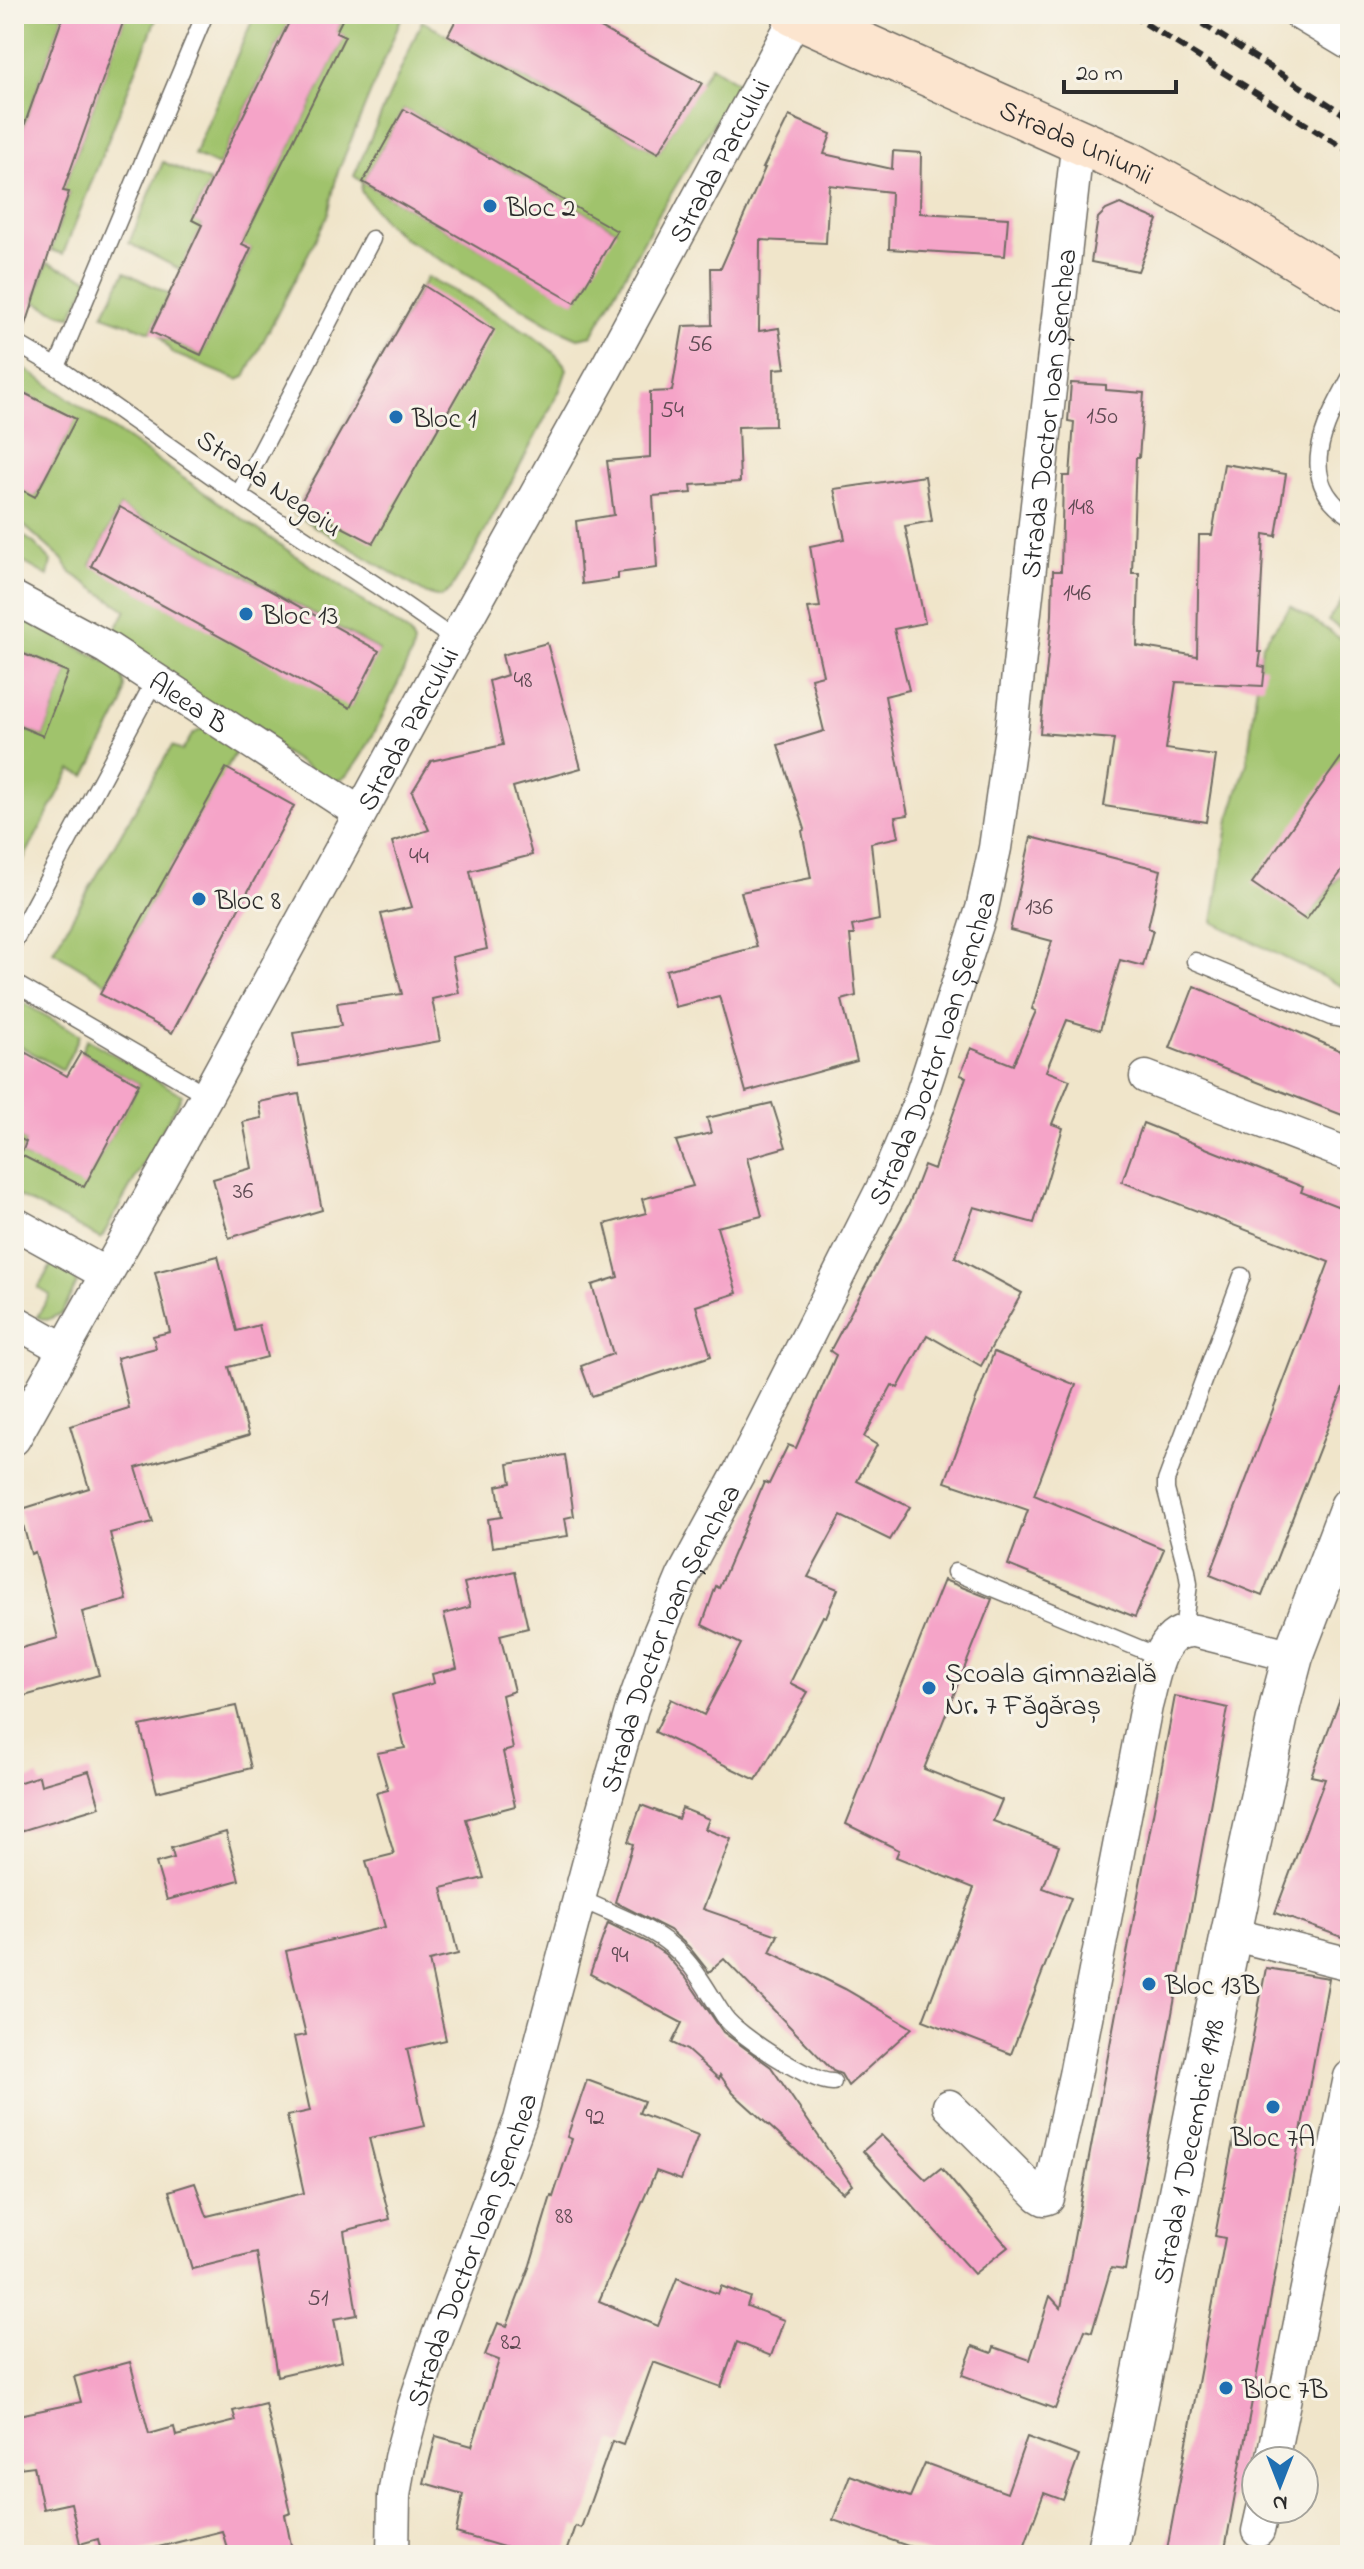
<svg xmlns="http://www.w3.org/2000/svg" width="1364" height="2569" font-family="'Indie Flower',sans-serif">
  <style>
    .green { fill: #a0c36c; stroke: #66774c; stroke-width: 2; fill-rule: evenodd }
    .building { fill: #f5a4c8 }
    .lines { fill: none; stroke-linecap: round; stroke-linejoin: round }
    .service-casing { stroke: #706c63; stroke-width: 19 }
    .minor-casing { stroke: #706c63; stroke-width: 35 }
    .tertiary-casing { stroke: #706c63; stroke-width: 43 }
    .secondary-casing { stroke: #706c63; stroke-width: 47 }
    .service { stroke: #fff; stroke-width: 16 }
    .minor { stroke: #fff; stroke-width: 32 }
    .tertiary { stroke: #fff; stroke-width: 40 }
    .secondary { stroke: #fce5cf; stroke-width: 44 }
    .rail { stroke: #2b2b2b; stroke-width: 6; stroke-dasharray: 12 6; stroke-linecap: butt }
    .poi-dot { fill: #1f6fb2; stroke: #f7f3e8; stroke-width: 3 }
    .labels { text-anchor: middle; stroke-width: 6; stroke-linejoin: round; paint-order: stroke }
    .number-label { font-size: 24px; fill: #5e4952 }
    .street-label { font-size: 28px; fill: #2b2b2b; stroke: #f7f3e8 }
    .poi-label { font-size: 28px; fill: #2b2b2b; stroke: #f7f3e8; text-anchor: start }
  </style>
  <rect width="100%" height="100%" fill="#f7f3e8"/>
  <filter id="ink" filterUnits="userSpaceOnUse"><feTurbulence type="fractalNoise" baseFrequency=".0125" numOctaves="2"/><feDisplacementMap in="SourceGraphic" scale="16" xChannelSelector="R" yChannelSelector="G"/><feConvolveMatrix kernelMatrix="1 2 1 2 8 2 1 2 1" color-interpolation-filters="sRGB"/></filter>
  <filter id="wash" filterUnits="userSpaceOnUse"><feTurbulence type="fractalNoise" baseFrequency=".006" numOctaves="4" result="noise"/><feDisplacementMap in="SourceGraphic" scale="32" xChannelSelector="R" yChannelSelector="G"/><feGaussianBlur stdDeviation="1.8" result="paint"/><feColorMatrix in="noise" values="0 0 0 0 0 0 0 0 0 0 0 0 0 0 0 0 0 1.4 0 .05"/><feComposite in="paint" operator="in"/></filter>
  <g filter="url(#wash)">
    <rect width="100%" height="100%" fill="#f0e5ca"/>
    <!-- green -->
    <g class="green">
      <path d="M14,14H64L14,154Z"/>
      <path d="M126,14H158L63,254L51,250L69,193L63,191Z"/>
      <path d="M255,14H293L218,166L194,155Z"/>
      <path d="M345,14H403L337,174L328,215L245,377L238,380L172,353L160,336L201,355L251,249L242,244L345,36L336,32Z"/>
      <path d="M422,21L658,153L711,66L738,83L657,217L592,335L578,338L560,330L402,237L383,220L361,191L362,182L354,176ZM404,109L616,230L575,302L363,182Z"/>
      <path d="M163,162L210,182L192,219L202,225L181,270L129,243Z"/>
      <path d="M47,263L90,279L71,316L61,314L34,301Z"/>
      <path d="M125,272L169,294L151,332L103,315Z"/>
      <path d="M427,277C462,296 549,336 567,369L560,390L473,554L451,589L441,597L427,594L294,514Z"/>
      <path d="M14,361C146,451 276,544 409,633L414,643L412,653C396,685 370,751 347,775C342,780 337,781 330,782L110,641L126,610L71,573L62,559L14,517V486L36,496L75,420L14,388ZM120,507L379,650L350,707L91,565Z"/>
      <path d="M14,529L35,544L51,561L48,576L14,557Z"/>
      <path d="M1350,587V635L1328,621Z"/>
      <path d="M1291,606L1350,645V751L1306,919L1340,876L1350,881V970L1341,986L1213,922L1229,819L1247,763L1262,645Z"/>
      <path d="M14,614L120,669L125,686L123,704L86,776L71,770L14,877V724L43,736L68,672L14,650Z"/>
      <path d="M204,727L242,741L106,983L53,951L172,746L182,751L192,735Z"/>
      <path d="M14,998L80,1035L63,1070L14,1043Z"/>
      <path d="M87,1039L182,1095L101,1239L14,1194V1135L26,1142L21,1155L84,1186L139,1084L81,1052Z"/>
      <path d="M55,1259L73,1274L77,1283L62,1313L47,1320L37,1317L50,1295L38,1288Z"/>
    </g>
    <g id="blocks">
      <!-- building -->
      <g class="building">
        <path d="M64,14H126L63,191L69,192L23,334L14,331V154Z"/>
        <path d="M293,14H345L336,32L345,36L242,244L251,248L201,355L151,332L202,225L192,220Z"/>
        <path d="M459,14H575L702,83L658,153L448,35Z"/>
        <path d="M404,109L617,231L575,303L363,182Z"/>
        <path d="M789,116L831,134L824,154L892,169L893,151L921,153L920,213L1008,218L1005,256L889,249L891,192L829,185L826,243L760,240L759,331L779,328L785,368L774,369L775,426L738,427L740,482L691,485L692,493L653,496L657,568L618,573V579L582,584L576,521L614,515L607,461L650,457V392L672,391L683,326L712,325L711,268H721L765,168H763Z"/>
        <path d="M1120,204L1158,220L1138,271L1091,262L1098,218L1106,210Z"/>
        <path d="M423,285L494,330L373,543L299,505Z"/>
        <path d="M1071,383L1106,385V390L1144,393L1139,458H1136L1132,573H1139L1137,646L1197,656L1199,535H1212L1224,464L1286,474L1276,536L1264,534L1258,652H1261L1259,666L1265,667L1263,686L1176,682L1166,749L1216,756L1206,822L1104,806L1114,739L1040,733L1052,615L1053,571H1061L1063,476H1070L1074,422L1068,421Z"/>
        <path d="M14,388L76,419L35,497L14,486Z"/>
        <path d="M925,476L932,521L905,526L925,623L894,629L909,690L885,696L908,815L895,817L899,837L871,843L879,920L852,926L854,935H850L856,996L842,1000L857,1061L746,1092L719,996L675,1007L666,970L757,947L741,892L811,878L802,831L805,829L778,745L824,731L811,678L823,675L808,608L820,607L810,546L845,539L834,489Z"/>
        <path d="M120,507L379,651L350,708L91,566Z"/>
        <path d="M547,643L581,768L513,787L532,855L470,871L487,949L452,957L459,993L432,999L440,1041L299,1066L293,1033L341,1026L337,1003L402,994L381,914L412,907L392,842L429,830L412,792L431,761L503,745L489,681L507,675L502,655Z"/>
        <path d="M14,650L68,672L43,736L14,724Z"/>
        <path d="M1350,745V860L1306,920L1252,883Z"/>
        <path d="M226,768L294,806L172,1033L100,994Z"/>
        <path d="M1031,837L1161,870L1148,928L1153,930L1143,966L1120,960L1100,1030L1067,1020L1046,1071L1070,1080L1052,1124L1063,1128L1034,1223L974,1207L955,1257L1022,1293L981,1366L927,1335L898,1388L892,1385L864,1437L877,1445L857,1481L910,1507L890,1540L841,1516L808,1577L838,1589L826,1617L823,1616L790,1683L808,1692L756,1780L655,1732L671,1699L704,1715L741,1644L702,1625L716,1586L719,1588L764,1482L769,1484L788,1445L796,1448L836,1355L830,1351L909,1204L924,1165L934,1169L966,1077L960,1075L971,1048L1013,1065L1036,1011L1032,1009L1052,941L1010,930Z"/>
        <path d="M1194,986L1350,1055V1118L1170,1048Z"/>
        <path d="M14,1046L67,1076L81,1052L139,1084L84,1187L21,1155L26,1142L14,1135Z"/>
        <path d="M299,1094L322,1210L229,1238L213,1179L252,1168L243,1122L262,1118L259,1102Z"/>
        <path d="M772,1103L786,1147L747,1158L762,1216L717,1227L737,1293L696,1306L711,1356L592,1396L581,1366L613,1354L592,1285L618,1277L605,1224L646,1213L642,1199L693,1186L676,1141L711,1133L707,1118Z"/>
        <path d="M1143,1123L1303,1187L1301,1192L1350,1211V1370L1262,1596L1210,1575L1329,1262L1122,1182Z"/>
        <path d="M218,1256L237,1331L259,1325L267,1357L229,1367L249,1435L136,1468L153,1522L110,1533L127,1600L82,1612L99,1675L14,1699V1650L58,1638L35,1552L31,1554L19,1510L89,1488L70,1426L129,1408L117,1358L156,1348L153,1336L170,1332L155,1272Z"/>
        <path d="M994,1352L1076,1385L1034,1495L1164,1549L1135,1617L1008,1565L1028,1510L945,1482Z"/>
        <path d="M565,1455L574,1516L565,1518L568,1536L492,1547L488,1519L502,1517L497,1486L511,1483L508,1464Z"/>
        <path d="M515,1571L528,1628L500,1635L514,1691L502,1695L513,1749L503,1752L515,1806L466,1819L484,1878L442,1888L458,1954L429,1961L446,2040L407,2049L425,2126L369,2138L390,2219L344,2231L357,2315L334,2319L342,2361L277,2376L257,2253L192,2269L169,2191L195,2183L207,2216L304,2193L287,2116L310,2111L294,2037L306,2035L286,1951L385,1927L366,1861L394,1854L376,1793L388,1790L377,1753L405,1748L392,1695L434,1683L432,1674L457,1668L444,1614L470,1607L464,1583Z"/>
        <path d="M944,1580L992,1599L924,1769L1002,1800L993,1821L1059,1846L1043,1888L1071,1898L1011,2054L923,2020L974,1888L896,1857L899,1850L846,1824Z"/>
        <path d="M1347,1680L1350,1681V1940L1275,1913L1325,1779L1311,1776Z"/>
        <path d="M1175,1696L1228,1708L1125,2270L1111,2268L1092,2332L1085,2330L1055,2409L962,2375L973,2346L992,2353L994,2347L1030,2360L1050,2296L1061,2308Z"/>
        <path d="M236,1706L251,1768L157,1792L140,1726Z"/>
        <path d="M89,1771L100,1807L14,1833V1784L39,1776L41,1785Z"/>
        <path d="M641,1805L678,1819L682,1808L709,1819L705,1829L731,1839L703,1909L778,1935L770,1952L845,1989L912,2028L848,2086L841,2074L833,2071L724,1959L709,1972L689,1947L670,1930L615,1902L633,1844L628,1842Z"/>
        <path d="M226,1832L239,1880L167,1900L156,1863L174,1858L171,1848Z"/>
        <path d="M608,1923L647,1942L666,1955L686,1978L723,2032L771,2067L852,2185L843,2193L733,2093L720,2075L719,2079L687,2050L672,2043L682,2023L590,1974Z"/>
        <path d="M1266,1968L1329,1978L1224,2555H1166L1225,2238L1215,2236Z"/>
        <path d="M587,2080L644,2101L639,2113L698,2135L681,2180L656,2171L599,2301L658,2326L677,2278L718,2294L721,2286L750,2297L747,2306L784,2320L771,2356L737,2342L721,2387L653,2362L623,2445L612,2441L581,2528L575,2526L565,2555H531L456,2533L463,2494L424,2483L436,2436L472,2446L499,2360L485,2355L498,2323L507,2326L530,2265L551,2196L553,2197L572,2139L567,2137Z"/>
        <path d="M881,2135L926,2180L941,2168L1008,2247L974,2274L863,2151Z"/>
        <path d="M130,2362L149,2434L174,2427L176,2436L236,2421L233,2411L265,2403L291,2513L285,2515L293,2555H229L222,2531L127,2555H102L98,2539L80,2544L71,2503L43,2509L34,2466L19,2468L14,2442V2416L81,2402L74,2377Z"/>
        <path d="M1027,2437L1079,2456L1063,2500L1044,2493L1021,2555H934L833,2520L850,2475L910,2497L925,2463L1007,2493Z"/>
      </g>
    </g>
  </g>
  <g filter="url(#ink)">
    <use href="#blocks" fill-opacity="0" stroke="#706c63" stroke-width="2"/>
    <g class="lines">
      <defs>
        <g id="service">
          <path d="M14,342L57,367L246,500L376,585L455,640"/>
          <path d="M57,367L205,14"/>
          <path d="M1350,378C1326,422 1293,480 1350,516"/>
          <path d="M239,494L372,239"/>
          <path d="M14,942L155,680"/>
          <path d="M1195,961L1331,1017L1350,1021"/>
          <path d="M14,983L207,1095"/>
          <path d="M955,1572L1160,1657"/>
          <path d="M1183,1631L1189,1584L1187,1571L1166,1490V1481L1242,1276"/>
          <path d="M581,1899C611,1914 648,1925 673,1947C696,1967 708,1992 724,2016C737,2035 811,2083 833,2082"/>
        </g>
        <g id="minor">
          <path d="M1300,14L1350,44"/>
          <path id="s1" d="M14,598L107,648L360,813"/>
          <path d="M1146,1077L1350,1155"/>
          <path d="M14,1223L106,1274"/>
          <path d="M14,1321L64,1349"/>
          <path id="s2" d="M14,1439L207,1095L455,640L604,372L797,15"/>
          <path d="M1231,1934L1350,1964"/>
          <path d="M949,2106L1039,2196L1044,2199L1048,2198L1075,2075L1146,1706C1154,1679 1158,1628 1195,1631L1293,1656"/>
          <path d="M1272,2461L1350,2077"/>
          <path d="M1258,2531L1263,2509"/>
          <path id="s3" d="M393,2555L394,2496L400,2458L414,2406L433,2349L520,2120L603,1809L632,1708L657,1638L683,1576L741,1469L886,1181L919,1103L982,909L995,848L1012,728L1078,139"/>
        </g>
        <g id="tertiary">
          <path id="s4" d="M1106,2555L1231,1934L1281,1701L1293,1656L1350,1507"/>
        </g>
        <g id="secondary">
          <path id="s5" d="M794,14L1132,165L1241,225L1350,290"/>
        </g>
      </defs>
      <!-- service casing -->
      <use href="#service" class="service-casing"/>
      <!-- minor casing -->
      <use href="#minor" class="minor-casing"/>
      <!-- tertiary casing -->
      <use href="#tertiary" class="tertiary-casing"/>
      <!-- secondary casing -->
      <use href="#secondary" class="secondary-casing"/>
      <!-- service -->
      <use href="#service" class="service"/>
      <!-- minor -->
      <use href="#minor" class="minor"/>
      <!-- tertiary -->
      <use href="#tertiary" class="tertiary"/>
      <!-- secondary -->
      <use href="#secondary" class="secondary"/>
      <!-- rail -->
      <g class="rail">
        <path d="M1130,14L1350,152"/>
        <path d="M1187,14L1350,118"/>
      </g>
    </g>
  </g>
  <!-- markers -->
  <g class="poi-dot">
    <circle cx="490" cy="206" r="8"/>
    <circle cx="396" cy="417" r="8"/>
    <circle cx="246" cy="614" r="8"/>
    <circle cx="199" cy="899" r="8"/>
    <circle cx="929" cy="1688" r="8"/>
    <circle cx="1149" cy="1984" r="8"/>
    <circle cx="1273" cy="2107" r="8"/>
    <circle cx="1226" cy="2388" r="8"/>
  </g>
  <g class="labels">
    <!-- number labels -->
    <g class="number-label">
      <text x="700" y="351">56</text>
      <text x="672" y="417">54</text>
      <text x="1102" y="423">150</text>
      <text x="1081" y="514">148</text>
      <text x="1077" y="600">146</text>
      <text x="523" y="687">48</text>
      <text x="419" y="863">44</text>
      <text x="1039" y="914">136</text>
      <text x="243" y="1198">36</text>
      <text x="620" y="1962">94</text>
      <text x="595" y="2124">92</text>
      <text x="564" y="2223">88</text>
      <text x="318" y="2305">51</text>
      <text x="511" y="2349">82</text>
    </g>
    <!-- street labels -->
    <g class="street-label">
      <text dy="10" stroke="none"><textPath href="#s5" startOffset="310">Strada Uniunii</textPath></text>
      <text dy="10" stroke="none"><textPath href="#s2" startOffset="1460">Strada Parcului</textPath></text>
      <text dy="10" stroke="none"><textPath href="#s3" startOffset="2258">Strada Doctor Ioan Șenchea</textPath></text>
      <text transform="translate(270 482) rotate(34)" y="10">Strada Negoiu</text>
      <text dy="10" stroke="none"><textPath href="#s1" startOffset="204">Aleea B</textPath></text>
      <text dy="10" stroke="none"><textPath href="#s2" startOffset="812">Strada Parcului</textPath></text>
      <text dy="10" stroke="none"><textPath href="#s3" startOffset="1610">Strada Doctor Ioan Șenchea</textPath></text>
      <text dy="10" stroke="none"><textPath href="#s3" startOffset="962">Strada Doctor Ioan Șenchea</textPath></text>
      <text dy="10" stroke="none"><textPath href="#s4" startOffset="412">Strada 1 Decembrie 1918</textPath></text>
      <text dy="10" stroke="none"><textPath href="#s3" startOffset="318">Strada Doctor Ioan Șenchea</textPath></text>
    </g>
    <!-- poi labels -->
    <g class="poi-label">
      <text x="506" y="216">Bloc 2</text>
      <text x="412" y="427">Bloc 1</text>
      <text x="262" y="624">Bloc 13</text>
      <text x="215" y="909">Bloc 8</text>
      <text x="945" y="1682">Școala Gimnazială<tspan x="945" dy="32">Nr. 7 Făgăraș</tspan></text>
      <text x="1165" y="1994">Bloc 13B</text>
      <text x="1273" y="2146" text-anchor="middle">Bloc 7A</text>
      <text x="1242" y="2398">Bloc 7B</text>
    </g>
  </g>
  <!-- margin -->
  <rect width="1364" height="2569" fill="none" stroke="#f7f3e8" stroke-width="48"/>
  <!-- north arrow -->
  <g transform="translate(1280 2485) rotate(180)"><circle r="38" fill="#f7f3e8" stroke="#a5a39c" stroke-width="2"/>
  <path d="M0-6L14 30L0 20L-14 30Z" fill="#1f6fb2"/>
  <text y="-12" font-size="22" font-weight="bold" text-anchor="middle" fill="#2b2b2b">N</text>
  </g>
  <!-- scale -->
  <path d="M1064 80v12h112v-12" fill="none" stroke="#2b2b2b" stroke-width="4"/>
  <text x="1076" y="80" font-size="24" fill="#2b2b2b" stroke="#f7f3e8" stroke-width="6" paint-order="stroke">20 m</text>
</svg>
